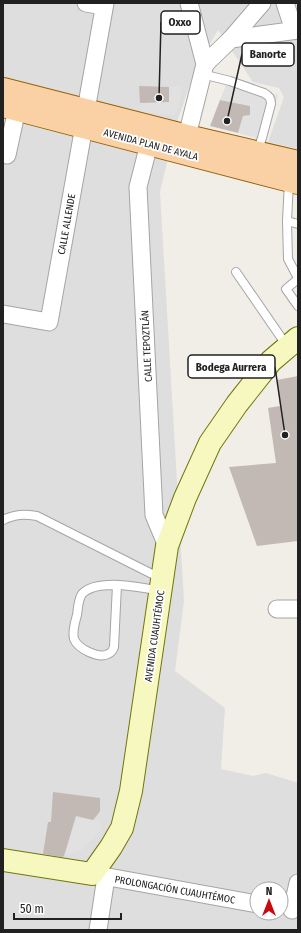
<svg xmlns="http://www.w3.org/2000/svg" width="301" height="933" font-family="'Fira Sans Condensed',sans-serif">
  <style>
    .residential { fill: #dfdede; fill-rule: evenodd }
    .parking { fill: #e1e1e1 }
    .building { fill: #c2b9b4 }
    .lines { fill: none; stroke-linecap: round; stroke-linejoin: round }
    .lane-casing { stroke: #a5a5a5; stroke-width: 10 }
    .street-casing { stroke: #a5a5a5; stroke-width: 19 }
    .secondary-casing { stroke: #707709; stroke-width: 24 }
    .primary-casing { stroke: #986106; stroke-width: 24 }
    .lane { stroke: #fff; stroke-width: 8 }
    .street { stroke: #fff; stroke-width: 17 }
    .secondary { stroke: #f7f8bf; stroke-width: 22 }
    .primary { stroke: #f9d1a5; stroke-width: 22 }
    .labels { text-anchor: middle; stroke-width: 3.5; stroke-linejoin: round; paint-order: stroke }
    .street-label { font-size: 10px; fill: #212121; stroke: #fff }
    .leader { fill: none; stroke: #212121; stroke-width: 1.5 }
    .callout-dot { fill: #212121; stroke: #fff; stroke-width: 1.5 }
    .callout { fill: #fff; stroke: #212121; stroke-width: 1.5 }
    .callout-label { font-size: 11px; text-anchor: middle; font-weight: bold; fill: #212121 }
  </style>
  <rect width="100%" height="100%" fill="#f1eee8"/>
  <!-- residential -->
  <path class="residential" d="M3,3H298V149L268,142L284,97L279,88L253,82L218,30L196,67L175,128L160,192L184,601L175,671L225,708L221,769L253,776L266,773L298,783V930H3ZM257,889H281V913H257Z"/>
  <!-- parking -->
  <g class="parking">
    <path d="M227,82L278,95L265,141L238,133L243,116L250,115V106L220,100Z"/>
    <path d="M181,86L180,102L177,111L174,115L140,113V103L169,102V87Z"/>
    <path d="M77,818L101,821V829L93,838L81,850L64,856L73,826Z"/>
  </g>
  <!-- building -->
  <g class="building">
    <path d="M139,86L169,87V102L140,103Z"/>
    <path d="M220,100L250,106V115L243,116L238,133L210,126Z"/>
    <path d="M298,376V541L257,546L229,467L276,463L268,408L280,406L277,380Z"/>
    <path d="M53,792L100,798V811L98,814L93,820L76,816L64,856L62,857L43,854L48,822H51Z"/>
  </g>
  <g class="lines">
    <defs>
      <g id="lane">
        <path d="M202,74L230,81L264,93C269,96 271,98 271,104L262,138L257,152"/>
        <path d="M289,181L287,221L298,224"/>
        <path d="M287,221L288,259L298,278"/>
        <path d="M236,272L287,346"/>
        <path d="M298,279L286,289L298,306"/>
        <path d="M3,520C16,514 23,514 37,516L160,578"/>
        <path d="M117,585L114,647C113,650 111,653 108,654C99,659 78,649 74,639C72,632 75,622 77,615C78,609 78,600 82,594C97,578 141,587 160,591"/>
      </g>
      <g id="street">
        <path d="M86,3L104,6"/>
        <path d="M285,3L294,30"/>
        <path d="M231,39L262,3"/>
        <path d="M205,64L231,39L298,30"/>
        <path d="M86,110L105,3"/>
        <path d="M187,136L205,64L189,3"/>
        <path d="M149,144L138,187L154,515L167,546"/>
        <path d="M3,154L7,155L17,109"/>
        <path d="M3,314L49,322L84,126"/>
        <path d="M277,609H298"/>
        <path d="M92,874L257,904"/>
        <path d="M292,910L298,883"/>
        <path d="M98,930L106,877"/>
      </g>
      <path id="secondary" d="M3,860L92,874L111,847L122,828L131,791L167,546L185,498L210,443L237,404L271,361L298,338"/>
      <g id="primary">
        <path d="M3,89L187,136L298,162"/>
        <path d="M3,106L298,183"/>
      </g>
    </defs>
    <!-- lane casing -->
    <use href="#lane" class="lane-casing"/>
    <!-- street casing -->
    <use href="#street" class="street-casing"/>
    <!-- secondary casing -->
    <use href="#secondary" class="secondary-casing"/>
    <!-- primary casing -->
    <use href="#primary" class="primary-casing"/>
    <!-- lane -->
    <use href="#lane" class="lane"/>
    <!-- street -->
    <use href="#street" class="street"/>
    <!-- secondary -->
    <use href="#secondary" class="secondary"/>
    <!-- primary -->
    <use href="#primary" class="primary"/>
  </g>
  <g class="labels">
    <!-- street labels -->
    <g class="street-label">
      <text transform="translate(151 144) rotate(15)" y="4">AVENIDA PLAN DE AYALA</text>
      <text transform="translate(66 224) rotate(-80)" y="4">CALLE ALLENDE</text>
      <text transform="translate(146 346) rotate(-93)" y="4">CALLE TEPOZTLÁN</text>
      <text transform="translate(154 636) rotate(-82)" y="4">AVENIDA CUAUHTÉMOC</text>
      <text transform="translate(175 889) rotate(10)" y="4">PROLONGACIÓN CUAUHTÉMOC</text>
    </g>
  </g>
  <!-- callouts -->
  <path class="leader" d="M159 98L161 22M227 121L242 54M285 435L275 367"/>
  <g class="callout-dot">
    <circle cx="159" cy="98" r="4"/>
    <circle cx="227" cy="121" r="4"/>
    <circle cx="285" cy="435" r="4"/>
  </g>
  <g class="callout">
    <rect x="161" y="11" width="39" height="23" rx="4"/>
    <rect x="242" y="43" width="52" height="23" rx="4"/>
    <rect x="188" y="355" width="87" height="23" rx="4"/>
  </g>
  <g class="callout-label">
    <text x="180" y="26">Oxxo</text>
    <text x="268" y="58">Banorte</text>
    <text x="231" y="371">Bodega Aurrera</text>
  </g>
  <!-- border -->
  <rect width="301" height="933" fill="none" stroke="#212121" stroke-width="8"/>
  <!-- north arrow -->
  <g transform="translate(269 901)"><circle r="19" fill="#ffffff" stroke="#a6a6a6"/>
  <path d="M0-3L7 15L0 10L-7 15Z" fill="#cb0710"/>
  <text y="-6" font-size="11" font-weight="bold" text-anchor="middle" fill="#212121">N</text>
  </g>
  <!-- scale -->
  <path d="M14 913v6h107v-6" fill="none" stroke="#212121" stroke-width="2"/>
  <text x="20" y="913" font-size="12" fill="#212121" stroke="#ffffff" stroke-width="3" paint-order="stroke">50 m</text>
</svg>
